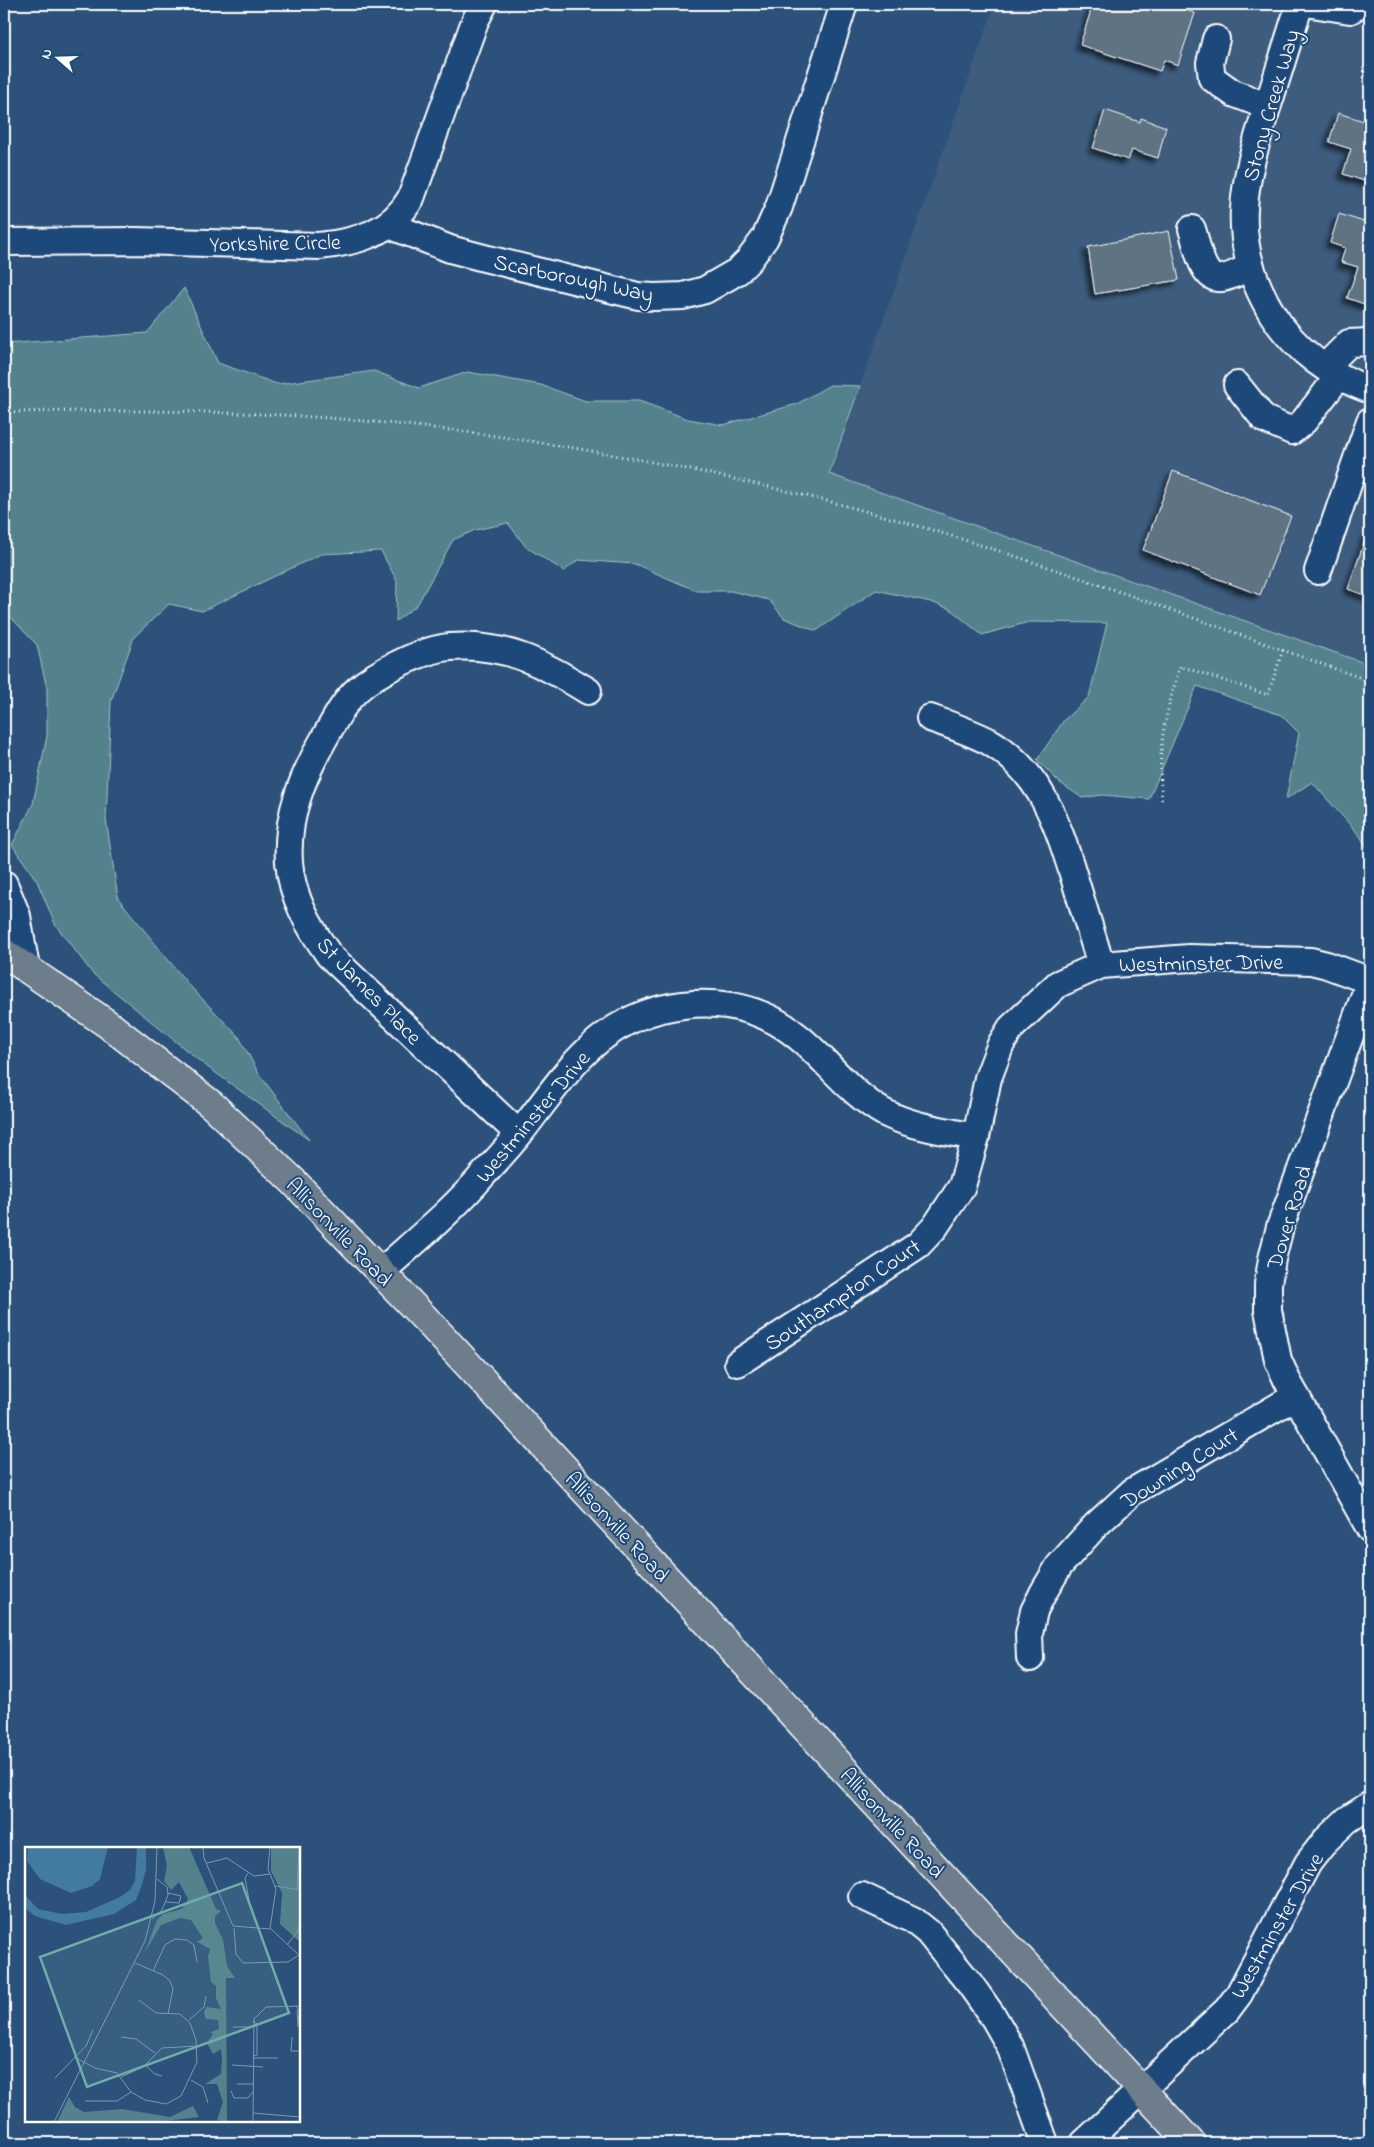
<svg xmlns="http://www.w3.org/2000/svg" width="1374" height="2147" font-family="'Indie Flower',sans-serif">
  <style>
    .built { fill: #3c5c7e }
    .green { fill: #53828c; stroke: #a9c0c6 }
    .building { fill: #617382; stroke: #fff; filter: url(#shadow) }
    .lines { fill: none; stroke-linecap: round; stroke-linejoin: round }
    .minor-casing { stroke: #fff; stroke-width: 30 }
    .major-casing { stroke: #fff; stroke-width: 31 }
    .path { stroke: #fff; stroke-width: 3; stroke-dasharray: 1 4; stroke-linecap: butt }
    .minor { stroke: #1f4a7a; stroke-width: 26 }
    .major { stroke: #6d7d8c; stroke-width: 28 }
    .labels { text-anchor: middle; stroke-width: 4; stroke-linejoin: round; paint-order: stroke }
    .street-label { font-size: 22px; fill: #fff; stroke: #1f4a7a }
    .inset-road { fill: none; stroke: #8097b0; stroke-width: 1 }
    .view { fill: #6fada8; fill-opacity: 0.15; stroke: #6fada8; stroke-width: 2.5 }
    .inset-edge { fill: none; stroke: #fff; stroke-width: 2.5 }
  </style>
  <defs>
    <filter id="shadow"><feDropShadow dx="-4.5" dy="4.5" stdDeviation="2.5" flood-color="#0009"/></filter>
  </defs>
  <rect width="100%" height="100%" fill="#2c527c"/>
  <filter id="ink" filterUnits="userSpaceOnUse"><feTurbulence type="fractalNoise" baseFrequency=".02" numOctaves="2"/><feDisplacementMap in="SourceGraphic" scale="10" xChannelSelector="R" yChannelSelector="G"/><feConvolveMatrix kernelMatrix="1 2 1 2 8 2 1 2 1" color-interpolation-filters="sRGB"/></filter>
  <g filter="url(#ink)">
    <!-- built -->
    <path class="built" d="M995,4H1370V665L829,474Z"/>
    <!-- green -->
    <path class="green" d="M184,288L218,363L277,384L374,371L419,388L468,372L541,385L586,401H639L688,419L723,425L797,404L830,385L860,386L829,474L1370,665V853L1360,836L1312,782L1286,799L1299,733L1281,715L1197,686L1149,799L1102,795L1082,798L1059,782L1037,760L1064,720L1089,697L1107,623L1029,622L982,635L950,609L931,602L876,590L816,631L784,618L769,600L731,591H697L635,564L578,560L564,571L526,547L508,523L475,530L453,540L417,605L396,621L397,581L381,551L321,554L202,611L169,604L134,637L111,701L106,819L118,898L187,983L239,1037L259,1074L309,1140L202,1063L93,974L55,924L37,881L12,845L33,804L47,736V689L37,645L4,610V344L147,333Z"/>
    <!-- building -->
    <g class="building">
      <path d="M1093,4H1166L1195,13L1178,65L1164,60L1160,71L1080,45Z"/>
      <path d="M1105,110L1140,122L1141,118L1166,127L1158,158L1132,150L1128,160L1093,148Z"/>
      <path d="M1338,113L1370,123V183L1343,174L1351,149L1329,142Z"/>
      <path d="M1339,214L1370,224V306L1347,298L1358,267L1341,262L1345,248L1330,243Z"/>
      <path d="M1169,231L1179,280L1095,294L1088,247Z"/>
      <path d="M1173,471L1291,516L1260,595L1143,550Z"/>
      <path d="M1368,531L1370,532V597L1348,589Z"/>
    </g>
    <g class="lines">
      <defs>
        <g id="minor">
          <path d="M1300,4C1289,37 1279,71 1268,105C1243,182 1227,242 1273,315C1296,351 1331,376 1370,390"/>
          <path d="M1312,4L1350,10L1360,4"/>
          <path d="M1216,39L1210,63L1212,78L1233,93L1267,106"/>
          <path d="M389,225L450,249L484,258L638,296L654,297L683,296L705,290L738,271L749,260L765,238L779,207L844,4"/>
          <path d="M1192,229C1197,243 1201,281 1222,278C1231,277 1242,270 1251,267"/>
          <path d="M4,242L136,241L319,246C357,242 391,233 411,198L475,21L484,4"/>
          <path d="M1325,367L1349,343L1370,342"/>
          <path d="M1237,385L1264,419L1292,431L1304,421L1339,376"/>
          <path d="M1318,571L1370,421"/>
          <path d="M930,718C950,725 971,732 990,742C1041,772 1058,825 1074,877C1083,907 1092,936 1101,965"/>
          <path d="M4,884L17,916L26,968"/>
          <path d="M519,1134L329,955C309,927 292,898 289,862C286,815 303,776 325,737C335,720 343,703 357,690C376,672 424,649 450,647C504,643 543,663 588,691"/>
          <path d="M381,1272C415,1241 452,1211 482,1176C495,1162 508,1148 520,1133C567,1073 599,1015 683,1005C714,1001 747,1006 775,1021C817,1044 843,1090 885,1113C913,1127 946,1131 976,1137"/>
          <path d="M738,1363L918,1245L935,1227L962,1186L976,1137L988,1078L1001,1044L1011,1028L1058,984L1101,965L1189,958L1311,961L1327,965L1370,981L1280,1227L1272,1259L1268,1284V1310L1278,1360L1287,1380L1370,1529"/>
          <path d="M1030,1658L1029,1634L1034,1611L1043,1593L1059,1566L1096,1525L1132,1492L1296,1396"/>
          <path d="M862,1896L913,1920L928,1932L970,1984L994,2018L1010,2046L1045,2143"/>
          <path d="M1084,2143L1227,2010L1239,1994L1308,1863L1326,1840L1347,1820L1370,1805"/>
        </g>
        <path id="major" d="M4,953L109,1025L212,1105L294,1182L434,1328L1191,2143"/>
      </defs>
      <!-- minor casing -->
      <use href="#minor" class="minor-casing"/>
      <!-- major casing -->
      <use href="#major" class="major-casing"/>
      <!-- path -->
      <g class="path">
        <path d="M4,412C112,410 220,410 328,418C499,431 669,461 835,503C1017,550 1193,619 1370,681"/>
        <path d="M1162,800C1157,746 1165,717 1180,666L1268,695L1283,650"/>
      </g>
      <!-- minor -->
      <use href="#minor" class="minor"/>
      <!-- major -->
      <use href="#major" class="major"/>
    </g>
  </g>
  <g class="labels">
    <!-- street labels -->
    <g class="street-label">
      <text transform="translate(1270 105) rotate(-74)" y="8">Stony Creek Way</text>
      <text transform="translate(275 242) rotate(-1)" y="8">Yorkshire Circle</text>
      <text transform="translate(574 277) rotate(12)" y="8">Scarborough Way</text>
      <text transform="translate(1201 962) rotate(-1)" y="8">Westminster Drive</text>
      <text transform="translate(370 990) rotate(46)" y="8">St James Place</text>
      <text transform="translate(532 1116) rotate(-50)" y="8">Westminster Drive</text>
      <text transform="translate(1288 1217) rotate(-73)" y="8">Dover Road</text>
      <text transform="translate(340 1231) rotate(46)" y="8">Allisonville Road</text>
      <text transform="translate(842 1294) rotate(-34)" y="8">Southampton Court</text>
      <text transform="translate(1179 1467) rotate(-32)" y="8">Downing Court</text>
      <text transform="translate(618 1526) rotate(47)" y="8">Allisonville Road</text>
      <text transform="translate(893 1822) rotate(47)" y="8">Allisonville Road</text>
      <text transform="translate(1276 1925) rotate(-60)" y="8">Westminster Drive</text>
    </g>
  </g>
  <!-- overview -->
  <g transform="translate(25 1847)">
    <rect width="275" height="275" fill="#2c527c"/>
    <path d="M138,0H164L191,62L196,64L190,69V76L198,93L202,119L210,131H201L202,275L192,273L198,255L192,237H180L196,227L197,212L196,202L188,207L182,196L188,187L186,185L194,182L193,173L181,172L179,166L181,160L196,162L191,151V139L186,135L183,109L185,102L172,95L178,91L166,73L155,71L136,78L120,105L132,73L138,67L157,62L163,52L154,35L146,43L139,34L142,19ZM246,0H275V95L255,77L257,46L246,24ZM44,250L50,260L59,265L97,262L145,270L168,259L174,270L131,275H32Z" fill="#53828c"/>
    <path d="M3,0H83L75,32L67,39L46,46L15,32L2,14ZM112,0H121V23L116,40L111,53L89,67L41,78L10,69L0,61V48L13,62L37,67L61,65L95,50L105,43L110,34Z" fill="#437aa0"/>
    <path class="inset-road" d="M178,0L179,11L208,79L245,82M245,0L243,22L251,42L245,81L275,109M182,16L202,11L229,29L245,27M223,26L220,31L224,53M250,39L275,43M272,43L274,2M141,55L154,56L156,49L143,46M127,72L137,63L143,48L142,40L132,32M209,81L211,107L218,116L263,115L274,108M262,98L273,84L275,73M110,116L138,128L145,134L148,142L143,167M128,124L140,98L150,92L162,93L169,98L172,115M271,159L274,164L273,180L272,163M164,173L179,160L181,149M208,180H227M96,190L111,192L130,206M267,190L266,204H275M228,209L232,208V177L228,174M49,210L70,221L92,226L106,245L120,253L141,257L156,249L172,215L171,193L165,176L155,167L131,166L114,153M228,211H253M120,218L130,227L137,229M207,218L238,220M96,230L118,220L137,201L172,199M30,231L61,199L68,183M166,233L178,240L183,256M212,237H228M206,244L209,251H223L228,245M60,254H92L106,245M228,266L275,270M29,275L120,94L130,54L132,0M228,275L229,172L241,160L275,159"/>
    <path class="view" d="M217,36L264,166L62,240L15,110Z"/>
    <rect width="275" height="275" class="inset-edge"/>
  </g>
  <!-- margin -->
  <rect width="1374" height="2147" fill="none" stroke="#1f4a7a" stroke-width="20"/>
  <rect x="10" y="10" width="1354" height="2127" fill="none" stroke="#fff" stroke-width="2" filter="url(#ink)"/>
  <!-- north arrow -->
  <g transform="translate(58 58) rotate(290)" stroke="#1f4a7a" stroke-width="4" paint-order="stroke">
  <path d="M0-4L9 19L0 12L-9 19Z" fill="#ffffff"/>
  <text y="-8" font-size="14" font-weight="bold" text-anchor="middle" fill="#ffffff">N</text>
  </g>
</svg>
